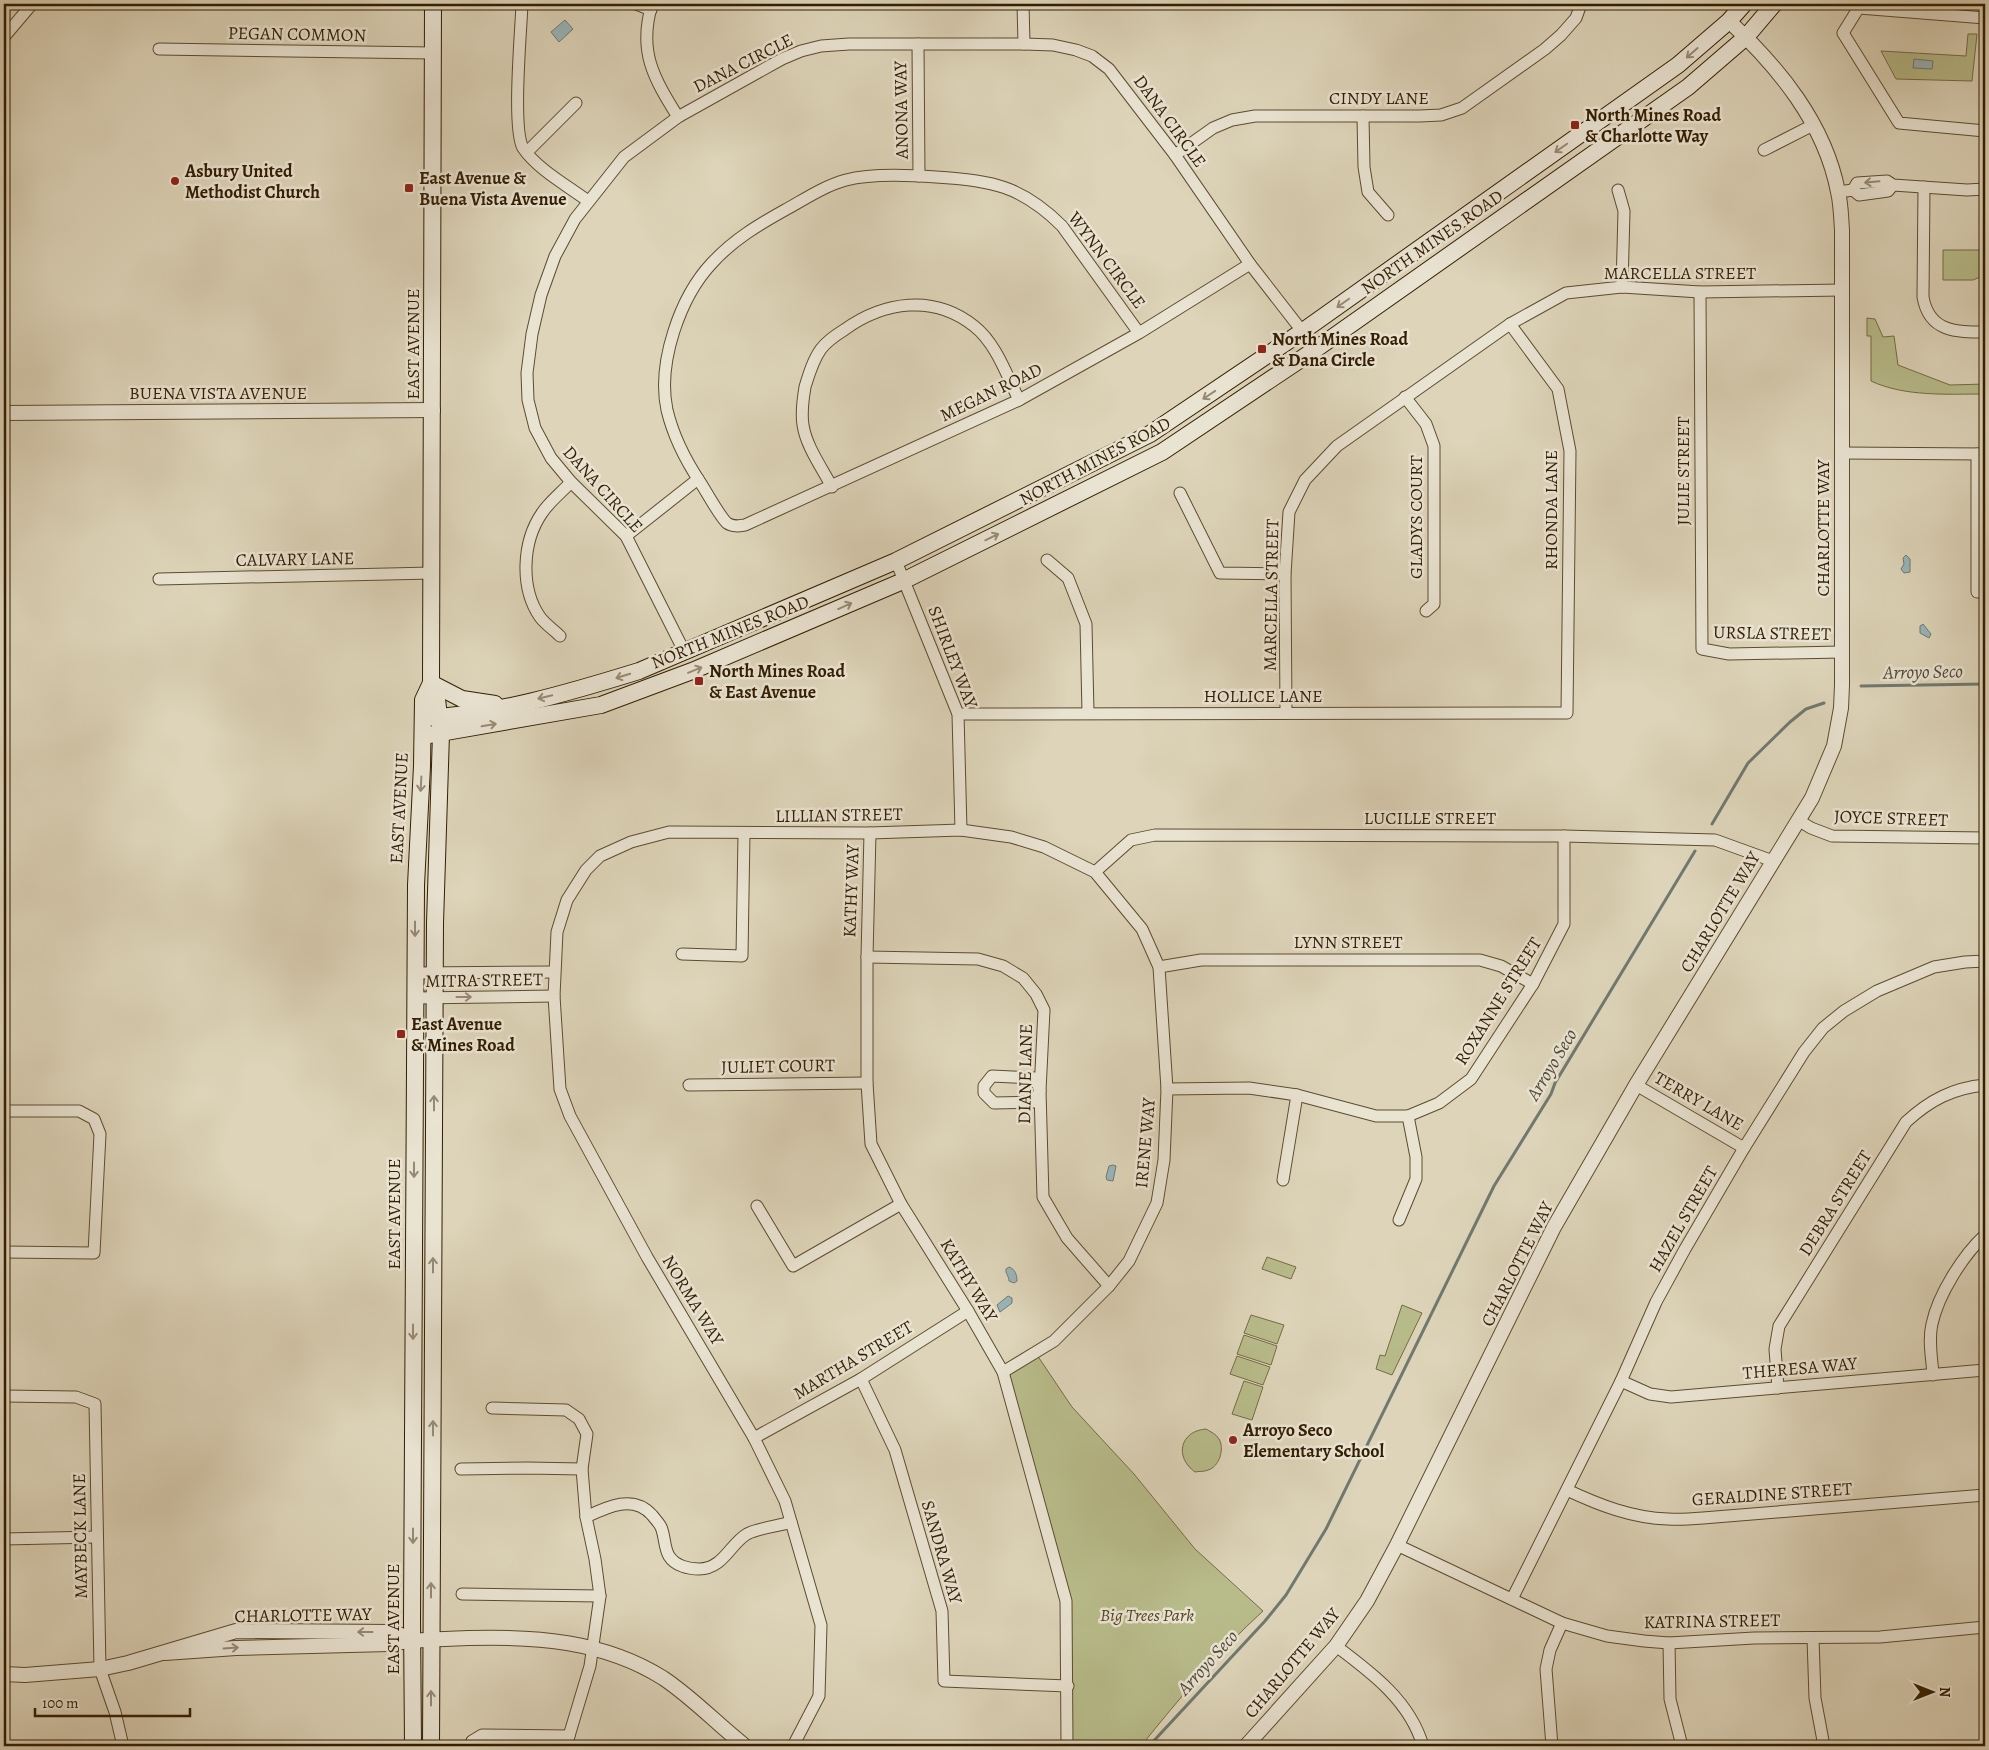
<svg xmlns="http://www.w3.org/2000/svg" width="1989" height="1750" font-family="Alegreya,serif">
  <style>
    .green { fill: #b8bb8a; stroke: #756c45 }
    .water { fill: #99b5bb; stroke: #707970 }
    .lines { fill: none; stroke-linecap: round; stroke-linejoin: round }
    .stream { stroke: #707970; stroke-width: 3 }
    .minor-casing { stroke: #5d4c2e; stroke-width: 13 }
    .tertiary-casing { stroke: #5d4c2e; stroke-width: 16 }
    .secondary-casing { stroke: #321e00; stroke-width: 18 }
    .minor { stroke: #e9e3d2; stroke-width: 11 }
    .tertiary { stroke: #e9e3d2; stroke-width: 14 }
    .secondary { stroke: #e9e3d2; stroke-width: 16 }
    .oneway { stroke: #978a74 }
    .poi-dot { fill: #8f2418; stroke: #e9e3d2; stroke-width: 2 }
    .labels { text-anchor: middle; stroke-width: 5; stroke-linejoin: round; paint-order: stroke }
    .street-label { font-size: 18px; fill: #321e00; stroke: #e9e3d2 }
    .poi-label { font-size: 18px; font-weight: bold; fill: #321e00; stroke: #e9e3d2; text-anchor: start }
    .park-label { font-size: 18px; font-style: italic; fill: #544522; stroke: #e9e3d2 }
    .water-label { font-size: 19px; font-style: italic; fill: #514b38; stroke: #e9e3d2 }
  </style>
  <rect width="100%" height="100%" fill="#ddd4b9"/>
  <filter id="stains"><feTurbulence type="fractalNoise" baseFrequency=".004" numOctaves="4"/><feColorMatrix values="0 0 0 0 .2 0 0 0 0 .09 0 0 0 0 .02 0 0 0 .5 -.17"/></filter>
  <radialGradient id="worn" r=".72"><stop offset=".6" stop-color="#630" stop-opacity="0"/><stop offset="1" stop-color="#630" stop-opacity=".3"/></radialGradient>
  <!-- green -->
  <g class="green">
    <path d="M1968,34H1977L1972,81L1896,79L1881,51L1966,56Z"/>
    <path d="M1943,250H1985V275L1973,280H1943Z"/>
    <path d="M1867,318L1875,319L1883,337L1894,336L1898,365L1950,385L1985,384V394C1948,394 1905,397 1871,381V336H1867Z"/>
    <path d="M1267,1257L1296,1267L1291,1279L1262,1269Z"/>
    <path d="M1402,1305L1422,1313L1392,1375L1376,1369L1380,1355L1385,1356Z"/>
    <path d="M1251,1315L1284,1325L1277,1344L1244,1333Z"/>
    <path d="M1244,1335L1277,1346L1271,1365L1237,1354Z"/>
    <path d="M1035,1352L1072,1407L1134,1474L1195,1549L1263,1611C1218,1652 1179,1699 1141,1746H1067L1066,1601L1003,1372Z"/>
    <path d="M1237,1356L1270,1367L1263,1385L1230,1374Z"/>
    <path d="M1244,1381L1263,1387L1252,1420L1232,1414Z"/>
    <path d="M1206,1429C1211,1432 1216,1434 1219,1439C1225,1449 1219,1467 1208,1470C1204,1472 1199,1471 1195,1472C1174,1457 1180,1431 1206,1429Z"/>
  </g>
  <!-- water -->
  <g class="water">
    <path d="M565,20L573,29L559,42L551,32Z"/>
    <path d="M1914,59L1933,61L1932,69L1913,68Z"/>
    <path d="M1906,555L1910,559V572L1904,573L1901,569L1904,564L1903,558Z"/>
    <path d="M1923,624L1931,634L1929,638L1920,633V626Z"/>
    <path d="M1113,1165L1116,1166L1113,1181L1107,1180L1106,1177L1109,1166Z"/>
    <path d="M1009,1267C1015,1269 1017,1275 1017,1281L1014,1283L1009,1281C1009,1276 1005,1273 1006,1269Z"/>
    <path d="M1008,1296L1012,1298V1303L1000,1312L997,1305Z"/>
  </g>
  <g class="lines">
    <!-- stream -->
    <g class="stream">
      <path d="M1861,686L1985,684"/>
      <path d="M1712,824L1748,763L1790,722L1806,709L1824,703"/>
      <path d="M1149,1746L1265,1621L1286,1595L1326,1529L1494,1186L1551,1094L1555,1083L1695,851"/>
    </g>
    <defs>
      <g id="minor">
        <path d="M522,4C521,31 512,129 523,148C537,169 568,186 588,201"/>
        <path d="M636,4L651,10"/>
        <path d="M652,4C638,51 653,77 678,117"/>
        <path d="M1023,4L1024,44"/>
        <path d="M1861,4L1843,33L1899,123L1985,131"/>
        <path d="M1859,8L1985,18"/>
        <path d="M4,37L32,4"/>
        <path d="M918,44L919,176"/>
        <path d="M159,49L433,53"/>
        <path d="M1363,116L1364,167L1368,192L1388,215"/>
        <path d="M1764,150L1813,125"/>
        <path d="M527,152L576,103"/>
        <path d="M1175,155L1213,128L1232,120L1255,116H1420L1441,115L1462,108L1545,49L1561,35L1576,18L1581,4"/>
        <path d="M1924,187L1923,297C1929,332 1956,332 1985,332"/>
        <path d="M1618,190L1624,211L1622,287"/>
        <path d="M1853,190L1857,183L1887,181L1893,185L1967,190L1985,189"/>
        <path d="M1838,192L1853,190L1859,195L1888,191L1893,185"/>
        <path d="M1700,292L1702,649L1729,654L1842,652"/>
        <path d="M1139,333L1062,226C1022,186 991,180 936,177C909,175 872,173 846,180C824,186 805,199 785,210C758,225 733,240 712,263C680,297 657,363 667,410C673,435 686,461 700,482C706,491 720,517 727,523C733,527 739,526 745,525L1019,400L1139,333L1250,264"/>
        <path d="M1405,397L1426,424L1434,446V604L1426,611"/>
        <path d="M1842,453L1984,454"/>
        <path d="M1977,454V592H1985"/>
        <path d="M832,487C822,468 806,446 803,425C801,413 803,399 805,387C809,374 813,360 821,349C827,341 836,335 844,330C884,301 934,294 974,326C996,343 1007,376 1019,400"/>
        <path d="M1180,493L1220,573L1285,574"/>
        <path d="M626,536L698,479"/>
        <path d="M1047,560L1068,578L1086,624L1088,713"/>
        <path d="M896,561L958,714L961,830"/>
        <path d="M159,579L432,573"/>
        <path d="M560,636C554,630 545,624 540,617C520,588 522,542 542,513C549,502 562,492 571,482"/>
        <path d="M684,651L626,536L571,482L551,458L535,428L528,400L527,373L532,334L541,295L555,256L575,219L624,157L678,117L782,59L801,51L821,46L849,44H1024L1053,45L1076,50L1092,56L1109,69L1175,155L1250,264L1316,349"/>
        <path d="M1286,713L1285,574L1289,512L1305,480L1337,446L1510,324L1566,293L1622,287L1700,292L1842,290"/>
        <path d="M958,714L1567,713L1570,451L1558,389L1510,324"/>
        <path d="M1798,820L1811,828L1832,836L1985,838"/>
        <path d="M870,833L867,957V1083L871,1144L901,1204L968,1311L1003,1372L1066,1601L1067,1746"/>
        <path d="M1095,872L1131,840L1155,835L1564,836L1715,840L1773,861"/>
        <path d="M682,954L742,956L744,833"/>
        <path d="M867,957L978,959L1003,966L1023,978L1036,994L1044,1010L1040,1091L1043,1197L1067,1238L1109,1286"/>
        <path d="M1159,967L1201,960H1480L1501,966L1533,984"/>
        <path d="M415,973L554,972"/>
        <path d="M415,998L554,996"/>
        <path d="M992,1076L1035,1078L1040,1091L1034,1102L994,1103L984,1093V1086Z"/>
        <path d="M689,1085L867,1083"/>
        <path d="M1636,1085L1744,1148"/>
        <path d="M1167,1089L1249,1088L1297,1095L1376,1116H1408L1439,1103L1471,1079L1533,984L1564,924V836"/>
        <path d="M4,1111H79L94,1119L100,1134L94,1253L4,1252"/>
        <path d="M1283,1180L1297,1095"/>
        <path d="M757,1206L793,1266L901,1204"/>
        <path d="M1399,1220L1416,1179V1157L1408,1116"/>
        <path d="M1933,1375C1932,1358 1928,1341 1932,1324C1938,1295 1963,1255 1985,1235"/>
        <path d="M861,1379L895,1450L942,1611L944,1681L1068,1686"/>
        <path d="M1621,1381L1650,1394L1671,1397L1985,1370"/>
        <path d="M1778,1388L1775,1349L1779,1326L1906,1122C1930,1100 1953,1088 1985,1085"/>
        <path d="M4,1396L76,1397L95,1404L100,1669L115,1712L123,1746"/>
        <path d="M492,1408L566,1410L579,1419L587,1434L582,1469L586,1517L595,1559L600,1596L590,1666L566,1746"/>
        <path d="M754,1438L861,1379L968,1311"/>
        <path d="M461,1469L527,1468L582,1469"/>
        <path d="M1567,1490C1599,1505 1632,1518 1668,1519C1679,1520 1691,1519 1703,1518L1985,1495"/>
        <path d="M586,1517C607,1507 633,1494 652,1515C655,1519 659,1523 661,1527C665,1536 664,1548 669,1556C675,1566 689,1569 699,1569C723,1569 730,1544 747,1534C758,1528 779,1526 791,1522"/>
        <path d="M4,1539L97,1537"/>
        <path d="M1397,1545L1562,1623L1607,1636L1644,1641L1669,1643L1754,1638L1880,1637L1985,1627"/>
        <path d="M462,1594L600,1596"/>
        <path d="M1512,1599L1621,1381L1656,1302L1685,1249L1744,1148L1804,1052L1823,1028L1844,1011L1877,991L1934,967L1965,962L1985,961"/>
        <path d="M1813,1638L1815,1698L1824,1746"/>
        <path d="M1669,1643L1670,1699L1682,1746"/>
        <path d="M1336,1646C1372,1673 1410,1701 1423,1746"/>
        <path d="M473,1746L472,1741L482,1735L569,1736"/>
        <path d="M793,1746L819,1696L821,1625L785,1501L754,1438L647,1257L570,1116L560,1089L554,996L557,932L567,900L586,870L600,856L631,842L669,832L870,833L961,830L1011,837L1044,847L1095,872L1142,929L1159,967L1167,1089L1164,1160L1157,1203L1129,1261L1109,1286L1054,1341L1003,1372"/>
        <path d="M1552,1746L1546,1669L1550,1650L1562,1623"/>
      </g>
      <g id="tertiary">
        <path d="M4,413L433,410"/>
        <path d="M165,1653L236,1648L389,1644C417,1639 440,1639 468,1638C536,1636 604,1641 663,1678C693,1698 717,1724 745,1746"/>
        <path d="M4,1674L25,1675L100,1669L128,1663L236,1631L393,1632L412,1639"/>
        <path d="M1246,1746L1336,1646L1367,1601L1397,1545L1554,1227L1636,1085L1812,798L1834,746L1841,708L1842,685V230C1841,217 1841,204 1838,192C1825,123 1778,67 1729,21"/>
      </g>
      <g id="secondary">
        <path d="M431,683L462,699L495,704"/>
        <path d="M423,718C494,715 571,692 639,671L896,561L1150,434L1303,331L1678,65L1729,21L1744,4"/>
        <path d="M423,736L601,705L692,671L903,581L1162,452L1316,349L1688,87L1746,37L1774,4"/>
        <path d="M413,1746L412,1620L416,885L422,766L423,700L431,683"/>
        <path d="M431,1746L435,923L441,734L437,699L431,683L433,4"/>
      </g>
    </defs>
    <!-- minor casing -->
    <use href="#minor" class="minor-casing"/>
    <!-- tertiary casing -->
    <use href="#tertiary" class="tertiary-casing"/>
    <!-- secondary casing -->
    <use href="#secondary" class="secondary-casing"/>
    <!-- minor -->
    <use href="#minor" class="minor"/>
    <!-- tertiary -->
    <use href="#tertiary" class="tertiary"/>
    <!-- secondary -->
    <use href="#secondary" class="secondary"/>
  </g>
  <!-- one-way arrows -->
  <defs><path id="oneway-shaft" d="M-6 0H5M1.5-3L5.5 0L1.5 3" fill="none" stroke-width="1.6" stroke-linecap="round" stroke-linejoin="round" transform="scale(1.25)"/></defs>
  <g class="oneway">
    <use href="#oneway-shaft" transform="translate(1692 53) rotate(139)"/>
    <use href="#oneway-shaft" transform="translate(1561 148) rotate(145)"/>
    <use href="#oneway-shaft" transform="translate(1872 182) rotate(175)"/>
    <use href="#oneway-shaft" transform="translate(1343 303) rotate(145)"/>
    <use href="#oneway-shaft" transform="translate(1209 395) rotate(146)"/>
    <use href="#oneway-shaft" transform="translate(992 537) rotate(-26)"/>
    <use href="#oneway-shaft" transform="translate(845 606) rotate(-24)"/>
    <use href="#oneway-shaft" transform="translate(695 670) rotate(-22)"/>
    <use href="#oneway-shaft" transform="translate(623 676) rotate(163)"/>
    <use href="#oneway-shaft" transform="translate(545 697) rotate(166)"/>
    <use href="#oneway-shaft" transform="translate(489 725) rotate(-10)"/>
    <use href="#oneway-shaft" transform="translate(421 784) rotate(93)"/>
    <use href="#oneway-shaft" transform="translate(415 929) rotate(90)"/>
    <use href="#oneway-shaft" transform="translate(464 997)"/>
    <use href="#oneway-shaft" transform="translate(434 1103) rotate(-90)"/>
    <use href="#oneway-shaft" transform="translate(414 1170) rotate(90)"/>
    <use href="#oneway-shaft" transform="translate(433 1265) rotate(-90)"/>
    <use href="#oneway-shaft" transform="translate(413 1332) rotate(90)"/>
    <use href="#oneway-shaft" transform="translate(433 1428) rotate(-90)"/>
    <use href="#oneway-shaft" transform="translate(413 1536) rotate(90)"/>
    <use href="#oneway-shaft" transform="translate(431 1590) rotate(-90)"/>
    <use href="#oneway-shaft" transform="translate(365 1632) rotate(-180)"/>
    <use href="#oneway-shaft" transform="translate(231 1648) rotate(-4)"/>
    <use href="#oneway-shaft" transform="translate(431 1698) rotate(-90)"/>
  </g>
  <!-- markers -->
  <g class="poi-dot">
    <rect x="1570" y="120" width="10" height="10" rx="2.5"/>
    <circle cx="175" cy="181" r="5"/>
    <rect x="404" y="183" width="10" height="10" rx="2.5"/>
    <rect x="1257" y="344" width="10" height="10" rx="2.5"/>
    <rect x="694" y="676" width="10" height="10" rx="2.5"/>
    <rect x="396" y="1029" width="10" height="10" rx="2.5"/>
    <circle cx="1233" cy="1440" r="5"/>
  </g>
  <g class="labels">
    <!-- street labels -->
    <g class="street-label">
      <text transform="translate(297 34) rotate(1)" y="6">PEGAN COMMON</text>
      <text transform="translate(743 63) rotate(-27)" y="6">DANA CIRCLE</text>
      <text x="1379" y="104">CINDY LANE</text>
      <text transform="translate(901 110) rotate(-91)" y="6">ANONA WAY</text>
      <text transform="translate(1170 121) rotate(54)" y="6">DANA CIRCLE</text>
      <text transform="translate(1432 242) rotate(-35)" y="6">NORTH MINES ROAD</text>
      <text transform="translate(1107 260) rotate(53)" y="6">WYNN CIRCLE</text>
      <text x="1680" y="279">MARCELLA STREET</text>
      <text transform="translate(413 344) rotate(-90)" y="6">EAST AVENUE</text>
      <text transform="translate(991 392) rotate(-26)" y="6">MEGAN ROAD</text>
      <text x="218" y="399">BUENA VISTA AVENUE</text>
      <text transform="translate(1095 461) rotate(-28)" y="6">NORTH MINES ROAD</text>
      <text transform="translate(1683 471) rotate(-90)" y="6">JULIE STREET</text>
      <text transform="translate(603 489) rotate(48)" y="6">DANA CIRCLE</text>
      <text transform="translate(1551 510) rotate(-90)" y="6">RHONDA LANE</text>
      <text transform="translate(1416 517) rotate(-90)" y="6">GLADYS COURT</text>
      <text transform="translate(1823 528) rotate(-90)" y="6">CHARLOTTE WAY</text>
      <text transform="translate(295 559) rotate(-1)" y="6">CALVARY LANE</text>
      <text transform="translate(1271 595) rotate(-89)" y="6">MARCELLA STREET</text>
      <text transform="translate(730 632) rotate(-22)" y="6">NORTH MINES ROAD</text>
      <text transform="translate(1772 633) rotate(1)" y="6">URSLA STREET</text>
      <text transform="translate(953 657) rotate(69)" y="6">SHIRLEY WAY</text>
      <text x="1263" y="702">HOLLICE LANE</text>
      <text transform="translate(399 808) rotate(-87)" y="6">EAST AVENUE</text>
      <text transform="translate(839 815) rotate(-1)" y="6">LILLIAN STREET</text>
      <text x="1430" y="824">LUCILLE STREET</text>
      <text transform="translate(1891 818) rotate(2)" y="6">JOYCE STREET</text>
      <text transform="translate(851 891) rotate(-88)" y="6">KATHY WAY</text>
      <text transform="translate(1720 912) rotate(-59)" y="6">CHARLOTTE WAY</text>
      <text x="1348" y="948">LYNN STREET</text>
      <text transform="translate(484 980) rotate(-1)" y="6">MITRA STREET</text>
      <text transform="translate(1498 1001) rotate(-58)" y="6">ROXANNE STREET</text>
      <text transform="translate(778 1066) rotate(-1)" y="6">JULIET COURT</text>
      <text transform="translate(1025 1074) rotate(-89)" y="6">DIANE LANE</text>
      <text transform="translate(1699 1101) rotate(30)" y="6">TERRY LANE</text>
      <text transform="translate(1145 1143) rotate(-85)" y="6">IRENE WAY</text>
      <text transform="translate(1835 1203) rotate(-58)" y="6">DEBRA STREET</text>
      <text transform="translate(394 1214) rotate(-90)" y="6">EAST AVENUE</text>
      <text transform="translate(1683 1219) rotate(-60)" y="6">HAZEL STREET</text>
      <text transform="translate(1517 1264) rotate(-63)" y="6">CHARLOTTE WAY</text>
      <text transform="translate(969 1280) rotate(59)" y="6">KATHY WAY</text>
      <text transform="translate(693 1300) rotate(59)" y="6">NORMA WAY</text>
      <text transform="translate(853 1360) rotate(-31)" y="6">MARTHA STREET</text>
      <text transform="translate(1800 1368) rotate(-5)" y="6">THERESA WAY</text>
      <text transform="translate(1772 1494) rotate(-4)" y="6">GERALDINE STREET</text>
      <text transform="translate(80 1536) rotate(-91)" y="6">MAYBECK LANE</text>
      <text transform="translate(942 1552) rotate(74)" y="6">SANDRA WAY</text>
      <text transform="translate(303 1615) rotate(-1)" y="6">CHARLOTTE WAY</text>
      <text transform="translate(393 1619) rotate(-90)" y="6">EAST AVENUE</text>
      <text transform="translate(1712 1621) rotate(-1)" y="6">KATRINA STREET</text>
      <text transform="translate(1292 1663) rotate(-50)" y="6">CHARLOTTE WAY</text>
    </g>
    <!-- poi labels -->
    <g class="poi-label">
      <text x="1585" y="121">North Mines Road<tspan x="1585" dy="21">&amp; Charlotte Way</tspan></text>
      <text x="185" y="177">Asbury United<tspan x="185" dy="21">Methodist Church</tspan></text>
      <text x="419" y="184">East Avenue &amp;<tspan x="419" dy="21">Buena Vista Avenue</tspan></text>
      <text x="1272" y="345">North Mines Road<tspan x="1272" dy="21">&amp; Dana Circle</tspan></text>
      <text x="709" y="677">North Mines Road<tspan x="709" dy="21">&amp; East Avenue</tspan></text>
      <text x="411" y="1030">East Avenue<tspan x="411" dy="21">&amp; Mines Road</tspan></text>
      <text x="1243" y="1436">Arroyo Seco<tspan x="1243" dy="21">Elementary School</tspan></text>
    </g>
    <!-- park labels -->
    <g class="park-label">
      <text x="1147" y="1621">Big Trees Park</text>
    </g>
    <!-- water labels -->
    <g class="water-label">
      <text transform="translate(1923 671) rotate(-1)" y="7">Arroyo Seco</text>
      <text transform="translate(1551 1064) rotate(-59)" y="7">Arroyo Seco</text>
      <text transform="translate(1207 1662) rotate(-48)" y="7">Arroyo Seco</text>
    </g>
  </g>
  <!-- margin -->
  <rect width="1989" height="1750" fill="none" stroke="#ddd4b9" stroke-width="20"/>
  <rect x="5" y="5" width="1979" height="1740" fill="none" stroke="#321e00" stroke-width="2.5"/>
  <rect x="10" y="10" width="1969" height="1730" fill="none" stroke="#321e00"/>
  <!-- north arrow -->
  <g transform="translate(1932 1692) rotate(90)" stroke="#e9e3d2" stroke-width="4" paint-order="stroke">
  <path d="M0-4L9 19L0 12L-9 19Z" fill="#321e00"/>
  <text y="-8" font-size="14" font-weight="bold" text-anchor="middle" fill="#321e00">N</text>
  </g>
  <!-- scale -->
  <path d="M35 1708v8h155v-8" fill="none" stroke="#321e00" stroke-width="2.5"/>
  <text x="42" y="1708" font-size="15" fill="#321e00" stroke="#e9e3d2" stroke-width="4" paint-order="stroke">100 m</text>
  <rect width="100%" height="100%" filter="url(#stains)"/>
  <rect width="100%" height="100%" fill="url(#worn)"/>
</svg>
